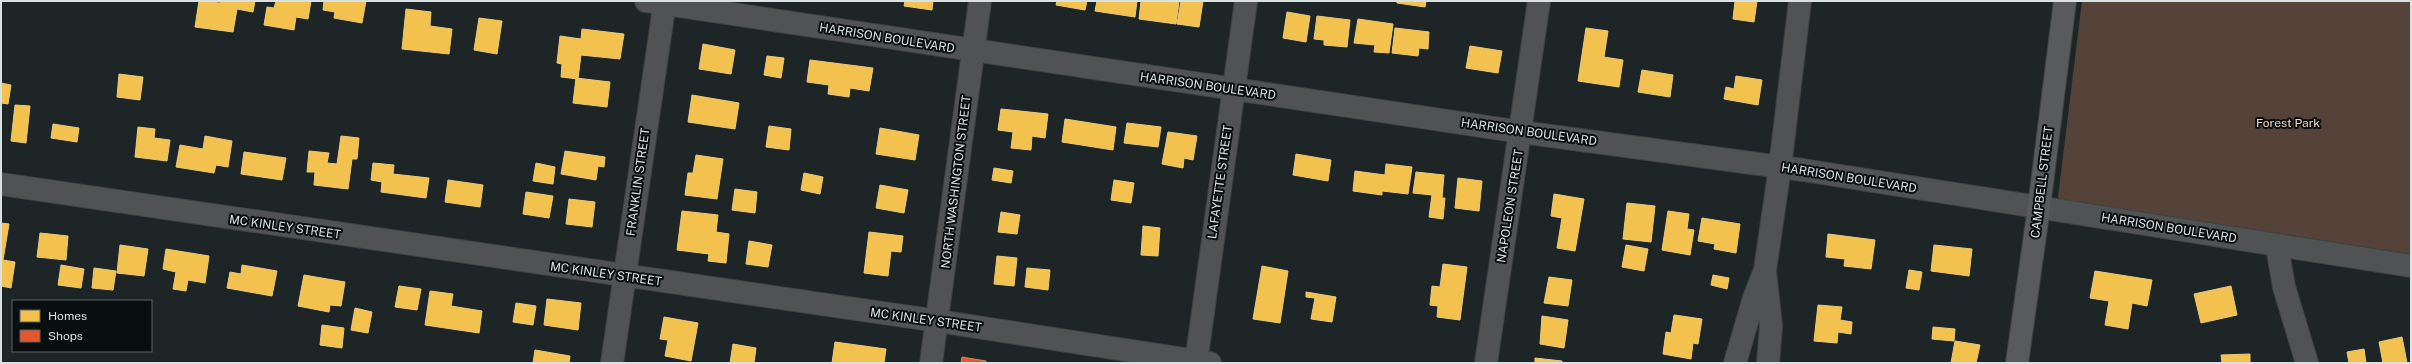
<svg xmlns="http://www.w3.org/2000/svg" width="2412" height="364" font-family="'Public Sans',sans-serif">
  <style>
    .green { fill: #554238 }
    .homes { fill: #f2c14e; stroke: #eacb7b }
    .shops { fill: #e4572e; stroke: #e18064 }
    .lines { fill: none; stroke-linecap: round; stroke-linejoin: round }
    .minor-casing { stroke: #3d4243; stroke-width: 24 }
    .major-casing { stroke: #3d4243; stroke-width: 24 }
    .minor { stroke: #505353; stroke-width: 22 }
    .major { stroke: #575b5c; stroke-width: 22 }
    .labels { text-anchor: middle; stroke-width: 4; stroke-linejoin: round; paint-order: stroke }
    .street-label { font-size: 12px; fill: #d9e1e3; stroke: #090f10 }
    .park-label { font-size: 12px; fill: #fbd4c4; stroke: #090f10 }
  </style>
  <rect width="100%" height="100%" fill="#1e2526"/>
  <!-- green -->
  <path class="green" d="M2082,1H2411V266L2072,212L2058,197Z"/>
  <!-- homes -->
  <g class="homes">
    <path d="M199,1L220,3L221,1H255L253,12L237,9L233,32L195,27Z"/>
    <path d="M276,1H311L308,19L296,17L294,30L264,25L267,7L274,8Z"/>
    <path d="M324,1H366L362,23L334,18L335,12L323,10Z"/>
    <path d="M905,1H933L932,10L904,6Z"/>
    <path d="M1057,1H1087L1085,10L1056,5Z"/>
    <path d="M1097,1H1137L1135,17L1095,11Z"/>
    <path d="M1141,1L1179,2L1176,24L1139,19Z"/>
    <path d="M1181,1H1203L1199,27L1177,24Z"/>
    <path d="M1397,1H1426L1425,7L1397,3Z"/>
    <path d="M1735,1H1757L1754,22L1733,19Z"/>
    <path d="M406,9L431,12L430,26L452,29L449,54L402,49Z"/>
    <path d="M1287,12L1310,16L1306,42L1283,38Z"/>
    <path d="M1317,16L1350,20L1347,47L1324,45V40L1314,39Z"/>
    <path d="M479,18L502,21L497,54L474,50Z"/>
    <path d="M1358,19L1393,24L1389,53L1374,52L1375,45L1354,43Z"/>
    <path d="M1395,28L1429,32L1428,49L1419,48L1418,56L1392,53Z"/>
    <path d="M1586,28L1608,31L1604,57L1623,60L1619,87L1578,81Z"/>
    <path d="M582,29L624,34L620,59L581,55L578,79L561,77L562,64L557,63L560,36L581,39Z"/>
    <path d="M703,44L735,50L731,74L699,69Z"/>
    <path d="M1470,46L1502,51L1498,73L1466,68Z"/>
    <path d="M767,56L784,58L781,78L764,75Z"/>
    <path d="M810,60L873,68L869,91L850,88L849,97L828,94L829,85L807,82Z"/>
    <path d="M1642,70L1673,75L1670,97L1638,92Z"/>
    <path d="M119,74L143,77L140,100L117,97Z"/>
    <path d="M1736,76L1762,80L1758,105L1724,99L1726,87L1734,89Z"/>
    <path d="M576,78L610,82L607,107L573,103Z"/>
    <path d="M1,83L11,85L8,104L1,103Z"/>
    <path d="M692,95L739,103L735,129L688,122Z"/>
    <path d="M15,105L30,106L26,143L11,141Z"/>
    <path d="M1001,109L1048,114L1045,138L1032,136L1031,150L1011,148L1013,132L998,130Z"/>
    <path d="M1065,119L1116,127L1113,150L1062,142Z"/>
    <path d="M1127,123L1161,127L1158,147L1124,143Z"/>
    <path d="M53,124L79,128L77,142L51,138Z"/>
    <path d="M769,126L791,129L789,150L766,147Z"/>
    <path d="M138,127L155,129L154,138L170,140L167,161L135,157Z"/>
    <path d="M880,128L919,135L915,160L876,154Z"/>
    <path d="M1168,132L1197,136L1193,160L1184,158L1183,168L1162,164Z"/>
    <path d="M205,136L232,141L228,167L216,165L214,173L176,167L180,145L203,149Z"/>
    <path d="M341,136L359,138L357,159H352L348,189L314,185L315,172H307L309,151L329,153L327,163L337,164Z"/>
    <path d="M565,151L605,157L604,167L598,166L596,180L561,174Z"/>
    <path d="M244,152L286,158L282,180L241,174Z"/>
    <path d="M1296,154L1331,160L1328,181L1293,175Z"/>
    <path d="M696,155L723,159L717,199L685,195L688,173H693Z"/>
    <path d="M373,163L394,165L393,174L429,178L426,198L381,192L382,182L371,180Z"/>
    <path d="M536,163L555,167L553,184L533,181Z"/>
    <path d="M1386,164L1412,167L1408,194L1382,191V195L1353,191L1355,171L1385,175Z"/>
    <path d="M994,168L1013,171L1011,183L992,180Z"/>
    <path d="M1416,172L1444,175L1442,198H1445L1443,219L1429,217L1432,195L1413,193Z"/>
    <path d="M804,173L823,177L820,194L801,190Z"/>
    <path d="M1458,178L1482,181L1479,211L1455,208Z"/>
    <path d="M448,180L483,185L480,207L445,202Z"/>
    <path d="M1114,180L1134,183L1131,203L1111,200Z"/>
    <path d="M880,185L908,190L904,213L876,208Z"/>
    <path d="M735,189L757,192L755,213L732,210Z"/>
    <path d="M526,192L553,196L549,218L523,214Z"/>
    <path d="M1554,194L1584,199L1575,251L1557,248L1562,218L1551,216Z"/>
    <path d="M569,199L595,202L592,227L566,224Z"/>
    <path d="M1627,203L1655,206L1651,242L1623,239Z"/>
    <path d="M682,211L718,215L716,232L729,234L726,263L708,261L709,254L677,250Z"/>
    <path d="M1668,211L1689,214L1687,229L1694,230L1690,255L1662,250Z"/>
    <path d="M1001,212L1020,215L1017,234L998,232Z"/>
    <path d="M1702,218L1740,224L1736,253L1714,249L1715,244L1698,241Z"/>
    <path d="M1,223L9,224L3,260L15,262L11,288L1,286Z"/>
    <path d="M1143,226L1160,228L1158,256L1141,255Z"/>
    <path d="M869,232L903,236L901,252L891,251L888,276L864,273Z"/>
    <path d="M40,233L68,236L66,260L37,257Z"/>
    <path d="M1828,234L1875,240L1871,269L1844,266L1845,259L1826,257Z"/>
    <path d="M749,241L772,245L768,267L746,264Z"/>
    <path d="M120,245L148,249L144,276L117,273Z"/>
    <path d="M1626,245L1648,249L1644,271L1622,267Z"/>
    <path d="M1934,245L1972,249L1969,276L1931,271Z"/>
    <path d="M166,249L209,256L205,283L188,280L186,291L173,289L176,272L163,269Z"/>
    <path d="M997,256L1017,258L1014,286L994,284Z"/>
    <path d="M1443,264L1467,267L1460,320L1437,317L1438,306L1430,305L1432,286L1440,287Z"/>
    <path d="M61,265L84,269L81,288L58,285Z"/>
    <path d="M242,265L277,271L272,296L227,288L230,272L241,274Z"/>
    <path d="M1262,266L1288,271L1280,323L1253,319Z"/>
    <path d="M94,268L116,271L113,290L92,288Z"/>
    <path d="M1027,268L1050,270L1048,290L1025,287Z"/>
    <path d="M1909,270L1922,272L1919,290L1906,288Z"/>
    <path d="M2095,271L2152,280L2147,306L2132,303L2128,329L2105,325L2109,301L2090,298Z"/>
    <path d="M304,275L345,282L341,306L330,305L329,312L298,306Z"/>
    <path d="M1713,275L1729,278L1727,289L1711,285Z"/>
    <path d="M1549,277L1572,280L1568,306L1544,303Z"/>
    <path d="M399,286L421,289L417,310L395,307Z"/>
    <path d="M2231,286L2237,315L2201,323L2194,294Z"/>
    <path d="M430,291L453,294L451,306L482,311L479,333L425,325Z"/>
    <path d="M1306,292L1336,297L1332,322L1311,319L1315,298L1306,297Z"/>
    <path d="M547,299L581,303L578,330L544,325Z"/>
    <path d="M516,303L536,306L533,325L513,322Z"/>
    <path d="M1818,305L1842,307L1840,320L1852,322L1851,334L1838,332L1837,343L1814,341Z"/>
    <path d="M355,308L372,312L368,333L351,330Z"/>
    <path d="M1674,315L1702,319L1698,344L1693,343L1691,359L1663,354L1666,332L1671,333Z"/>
    <path d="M1542,316L1568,320L1564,348L1540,344Z"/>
    <path d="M664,317L698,323L691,361L665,356L668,340L660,339Z"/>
    <path d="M322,325L344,328L342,348L320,345Z"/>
    <path d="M1933,327L1955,329L1954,341L1932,339Z"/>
    <path d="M2402,337L2407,363H2383L2379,342Z"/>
    <path d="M1955,341L1980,345L1976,363H1951Z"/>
    <path d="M835,342L886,349L884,363H832Z"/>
    <path d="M733,344L756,348L754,363H730Z"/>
    <path d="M2364,349L2366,363H2349L2347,352Z"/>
    <path d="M535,350L570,356L569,363H533Z"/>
    <path d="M2250,354V363H2222L2221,355Z"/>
    <path d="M1535,358L1562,361V363H1535Z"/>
  </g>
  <!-- shops -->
  <path class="shops" d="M962,357L986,361V363H961Z"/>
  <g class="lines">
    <defs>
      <g id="minor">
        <path d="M646,1L1521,132L1803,170L2411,266"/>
        <path d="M1,184L938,321L1210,363"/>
        <path d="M2277,246L2284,287L2307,363"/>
        <path d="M1765,271L1771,326L1768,363"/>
        <path d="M612,363L665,1"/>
        <path d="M931,363L980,1"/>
        <path d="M1196,363L1246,1"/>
        <path d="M1486,363L1539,1"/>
        <path d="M1735,363L1754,298L1765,270L1780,167L1800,1"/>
      </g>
      <path id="major" d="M2017,363L2039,207L2065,1"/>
    </defs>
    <!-- minor casing -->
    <use href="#minor" class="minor-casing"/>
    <!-- major casing -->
    <use href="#major" class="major-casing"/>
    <!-- minor -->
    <use href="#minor" class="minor"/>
    <!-- major -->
    <use href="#major" class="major"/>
  </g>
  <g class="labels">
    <!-- street labels -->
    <g class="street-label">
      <text transform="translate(887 38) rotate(9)" y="4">HARRISON BOULEVARD</text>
      <text transform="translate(1208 86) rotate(8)" y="4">HARRISON BOULEVARD</text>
      <text transform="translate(1529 132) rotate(8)" y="4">HARRISON BOULEVARD</text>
      <text transform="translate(1849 178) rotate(9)" y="4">HARRISON BOULEVARD</text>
      <text transform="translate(638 182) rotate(-82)" y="4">FRANKLIN STREET</text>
      <text transform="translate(956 182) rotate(-83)" y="4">NORTH WASHINGTON STREET</text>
      <text transform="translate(1220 182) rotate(-82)" y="4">LAFAYETTE STREET</text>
      <text transform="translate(2042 182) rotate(-83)" y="4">CAMPBELL STREET</text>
      <text transform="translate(1510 206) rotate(-81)" y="4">NAPOLEON STREET</text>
      <text transform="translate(285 227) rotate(8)" y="4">MC KINLEY STREET</text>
      <text transform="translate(2169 228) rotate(9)" y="4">HARRISON BOULEVARD</text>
      <text transform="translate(606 274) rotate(8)" y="4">MC KINLEY STREET</text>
      <text transform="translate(926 320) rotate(8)" y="4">MC KINLEY STREET</text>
    </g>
    <!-- park labels -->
    <g class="park-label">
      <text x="2288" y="127">Forest Park</text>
    </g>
  </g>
  <!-- border -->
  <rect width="2412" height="364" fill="none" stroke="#d9e1e3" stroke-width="4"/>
  <!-- legend -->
  <rect x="12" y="300" width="140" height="52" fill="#090f10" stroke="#5c6364"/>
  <rect x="20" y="310" width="20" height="12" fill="#f2c14e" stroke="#5c6364"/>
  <text x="48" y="320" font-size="12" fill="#d9e1e3">Homes</text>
  <rect x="20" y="330" width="20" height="12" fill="#e4572e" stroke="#5c6364"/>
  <text x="48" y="340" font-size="12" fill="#d9e1e3">Shops</text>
</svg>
